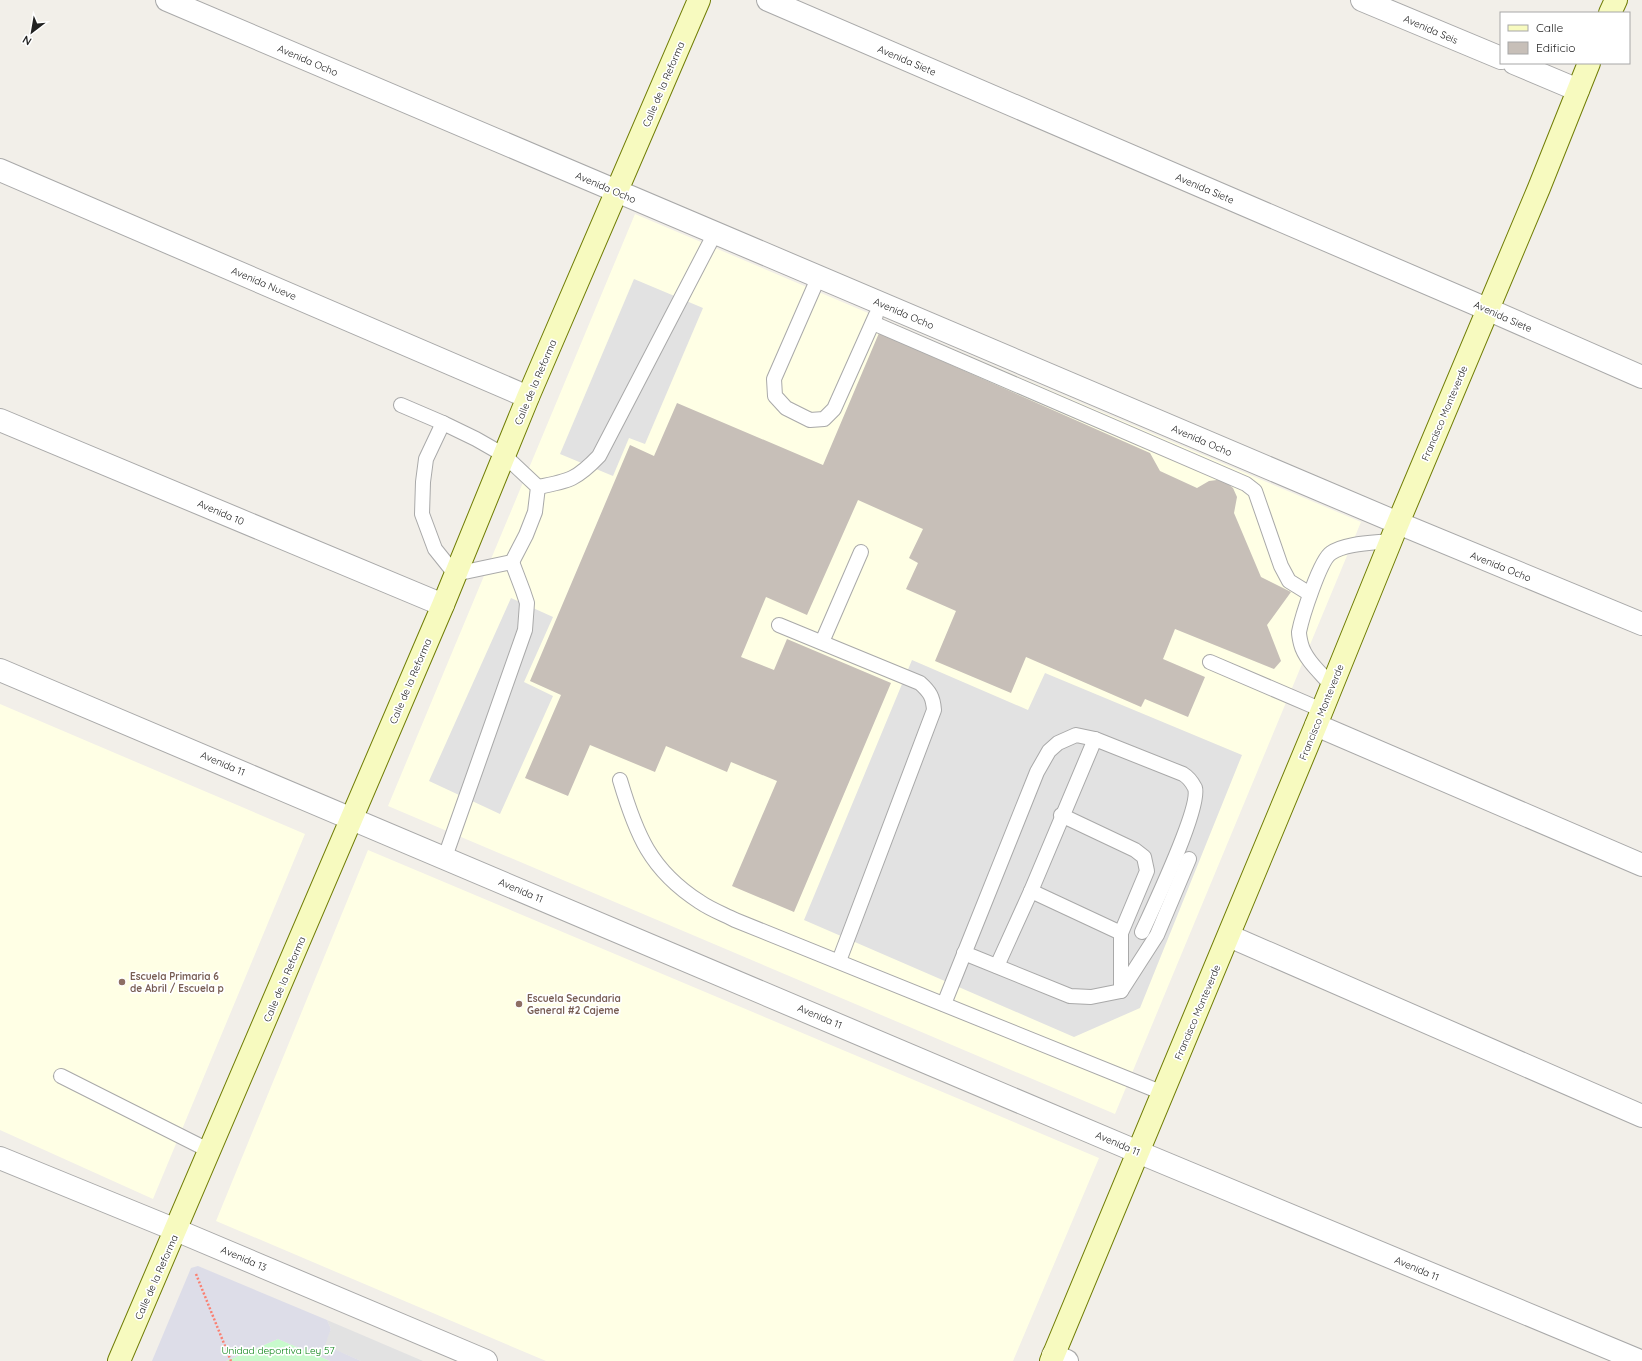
<svg xmlns="http://www.w3.org/2000/svg" width="1642" height="1361" font-family="Quicksand,sans-serif">
  <style>
    .education { fill: #ffffe5 }
    .park { fill: #c8facc }
    .parking { fill: #e2e2e2 }
    .plaza { fill: #dddde8 }
    .building { fill: #c7bfb8 }
    .lines { fill: none; stroke-linecap: round; stroke-linejoin: round }
    .service-casing { stroke: #a9a9a9; stroke-width: 16 }
    .minor-casing { stroke: #a9a9a9; stroke-width: 24 }
    .tertiary-casing { stroke: #a9a9a9; stroke-width: 24 }
    .secondary-casing { stroke: #707d05; stroke-width: 24 }
    .path { stroke: #fa8072; stroke-width: 2.5; stroke-dasharray: 2 2; stroke-linecap: butt }
    .service { stroke: #fff; stroke-width: 14 }
    .minor { stroke: #fff; stroke-width: 22 }
    .tertiary { stroke: #fff; stroke-width: 22 }
    .secondary { stroke: #f7fabf; stroke-width: 22 }
    .education-dot { fill: #8d6e63; stroke: #fff; stroke-width: 1.5 }
    .labels { text-anchor: middle; stroke-width: 3.5; stroke-linejoin: round; paint-order: stroke }
    .street-label { font-size: 10px; fill: #222; stroke: #fff }
    .education-label { font-size: 10px; font-weight: bold; fill: #785e54; stroke: #fff; text-anchor: start }
    .park-label { font-size: 10px; fill: #0c8416; stroke: #fff }
  </style>
  <rect width="100%" height="100%" fill="#f2efe9"/>
  <!-- education -->
  <g class="education">
    <path d="M635,214L1361,522L1115,1114L388,806Z"/>
    <path d="M0,704L305,834L153,1199L0,1130Z"/>
    <path d="M368,850L1099,1158L1013,1361H546L216,1221Z"/>
  </g>
  <!-- park -->
  <path class="park" d="M278,1339L330,1361H226Z"/>
  <!-- parking -->
  <g class="parking">
    <path d="M634,279L703,308L645,444L629,438L613,476L560,454Z"/>
    <path d="M511,598L553,617L524,682L553,696L500,814L429,781Z"/>
    <path d="M912,660L1028,710L1045,673L1242,755L1140,1008L1074,1037L804,920Z"/>
    <path d="M327,1320L423,1361H361L324,1345L331,1329Z"/>
  </g>
  <!-- plaza -->
  <path class="plaza" d="M198,1266L327,1320L331,1329L325,1345L361,1361H330L278,1339L226,1361H152L191,1268Z"/>
  <!-- building -->
  <path class="building" d="M879,333L1150,453L1160,471L1197,488L1209,481L1217,480L1226,482L1233,488L1237,497L1234,513L1261,577L1291,592L1267,625L1281,661L1274,669L1175,629L1163,659L1205,677L1188,717L1145,699L1141,707L1026,657L1011,693L935,661L956,611L906,589L918,563L909,558L923,529L858,500L807,615L766,597L741,657L774,670L787,639L891,683L794,912L732,886L777,781L731,762L727,772L666,746L655,772L590,745L568,796L525,778L561,695L530,681L630,445L654,456L677,403L823,465Z"/>
  <g class="lines">
    <defs>
      <g id="service">
        <path d="M819,276L774,379L775,396L786,408L810,420L824,419L834,409L876,315"/>
        <path d="M873,323L1246,484L1255,491L1281,566L1289,581L1310,594"/>
        <path d="M401,405L443,423"/>
        <path d="M443,423L476,439L504,455L538,487L535,512L526,535L512,562L455,574L435,549L422,514L423,482L426,459Z"/>
        <path d="M538,487C570,481 577,479 599,456L715,233"/>
        <path d="M779,625L920,683C930,692 933,697 934,710L839,961"/>
        <path d="M822,642L861,552"/>
        <path d="M1210,662L1322,710"/>
        <path d="M1332,686C1322,674 1305,660 1301,644C1300,640 1299,635 1299,632C1302,617 1320,560 1331,553C1345,543 1373,543 1391,541"/>
        <path d="M620,780C636,834 650,870 700,902C710,909 723,914 735,920L1163,1093"/>
        <path d="M1061,815L1135,850L1144,857L1147,871L1121,933"/>
        <path d="M445,857L525,630L527,603L523,591L512,562"/>
        <path d="M1031,891L1121,933V991"/>
        <path d="M964,953L1070,996L1091,997L1121,991L1157,935L1189,859"/>
        <path d="M997,966L1031,891L1095,739"/>
        <path d="M944,1004L1037,772L1049,751L1058,743L1076,735L1095,739L1183,774C1188,777 1192,782 1195,788C1201,807 1153,908 1142,932"/>
        <path d="M61,1076L210,1151"/>
      </g>
      <g id="minor">
        <path d="M167,0L1398,523L1642,624"/>
        <path d="M1362,0L1501,58"/>
        <path d="M1514,63L1578,90"/>
        <path d="M0,170L528,397"/>
        <path d="M1487,309L1642,377"/>
        <path d="M0,420L443,605"/>
        <path d="M0,670L1138,1152L1640,1361"/>
        <path d="M1316,725L1642,865"/>
        <path d="M1229,936L1642,1116"/>
        <path d="M0,1158L176,1230L486,1361"/>
        <path d="M1053,1355L1067,1361"/>
      </g>
      <path id="tertiary" d="M768,0L1487,309"/>
      <g id="secondary">
        <path d="M1610,13L1616,0"/>
        <path d="M119,1361L443,605L528,397L699,0"/>
        <path d="M1051,1361L1316,725L1398,523L1539,188L1589,63"/>
      </g>
    </defs>
    <!-- service casing -->
    <use href="#service" class="service-casing"/>
    <!-- minor casing -->
    <use href="#minor" class="minor-casing"/>
    <!-- tertiary casing -->
    <use href="#tertiary" class="tertiary-casing"/>
    <!-- secondary casing -->
    <use href="#secondary" class="secondary-casing"/>
    <!-- path -->
    <path class="path" d="M196,1274L231,1361"/>
    <!-- service -->
    <use href="#service" class="service"/>
    <!-- minor -->
    <use href="#minor" class="minor"/>
    <!-- tertiary -->
    <use href="#tertiary" class="tertiary"/>
    <!-- secondary -->
    <use href="#secondary" class="secondary"/>
  </g>
  <!-- markers -->
  <g class="education-dot">
    <circle cx="122" cy="982" r="4"/>
    <circle cx="519" cy="1004" r="4"/>
  </g>
  <g class="labels">
    <!-- street labels -->
    <g class="street-label">
      <text transform="translate(1431 29) rotate(23)" y="4">Avenida Seis</text>
      <text transform="translate(308 60) rotate(23)" y="4">Avenida Ocho</text>
      <text transform="translate(907 60) rotate(23)" y="4">Avenida Siete</text>
      <text transform="translate(663 84) rotate(-67)" y="4">Calle de la Reforma</text>
      <text transform="translate(606 187) rotate(23)" y="4">Avenida Ocho</text>
      <text transform="translate(1205 188) rotate(23)" y="4">Avenida Siete</text>
      <text transform="translate(264 283) rotate(23)" y="4">Avenida Nueve</text>
      <text transform="translate(904 313) rotate(23)" y="4">Avenida Ocho</text>
      <text transform="translate(1503 316) rotate(24)" y="4">Avenida Siete</text>
      <text transform="translate(535 382) rotate(-67)" y="4">Calle de la Reforma</text>
      <text transform="translate(1444 413) rotate(-67)" y="4">Francisco Monteverde</text>
      <text transform="translate(1202 440) rotate(23)" y="4">Avenida Ocho</text>
      <text transform="translate(221 512) rotate(23)" y="4">Avenida 10</text>
      <text transform="translate(1501 566) rotate(22)" y="4">Avenida Ocho</text>
      <text transform="translate(410 681) rotate(-67)" y="4">Calle de la Reforma</text>
      <text transform="translate(1321 712) rotate(-68)" y="4">Francisco Monteverde</text>
      <text transform="translate(223 763) rotate(23)" y="4">Avenida 11</text>
      <text transform="translate(521 890) rotate(23)" y="4">Avenida 11</text>
      <text transform="translate(284 979) rotate(-67)" y="4">Calle de la Reforma</text>
      <text transform="translate(1197 1012) rotate(-67)" y="4">Francisco Monteverde</text>
      <text transform="translate(820 1016) rotate(23)" y="4">Avenida 11</text>
      <text transform="translate(1118 1143) rotate(23)" y="4">Avenida 11</text>
      <text transform="translate(244 1258) rotate(23)" y="4">Avenida 13</text>
      <text transform="translate(1417 1268) rotate(23)" y="4">Avenida 11</text>
      <text transform="translate(156 1277) rotate(-66)" y="4">Calle de la Reforma</text>
    </g>
    <!-- education labels -->
    <g class="education-label">
      <text x="130" y="980">Escuela Primaria 6<tspan x="130" dy="12">de Abril / Escuela p</tspan></text>
      <text x="527" y="1002">Escuela Secundaria<tspan x="527" dy="12">General #2 Cajeme</tspan></text>
    </g>
    <!-- park labels -->
    <g class="park-label">
      <text x="278" y="1354">Unidad deportiva Ley 57</text>
    </g>
  </g>
  <!-- legend -->
  <rect x="1500" y="12" width="130" height="52" fill="#ffffff" stroke="#a7a7a7"/>
  <rect x="1508" y="25" width="20" height="6" fill="#f7fabf" stroke="#a7a7a7"/>
  <text x="1536" y="32" font-size="12" fill="#222222">Calle</text>
  <rect x="1508" y="42" width="20" height="12" fill="#c7bfb8" stroke="#a7a7a7"/>
  <text x="1536" y="52" font-size="12" fill="#222222">Edificio</text>
  <!-- north arrow -->
  <g transform="translate(32 32) rotate(211)" stroke="#ffffff" stroke-width="3" paint-order="stroke">
  <path d="M0-3L7 15L0 10L-7 15Z" fill="#222222"/>
  <text y="-6" font-size="11" font-weight="bold" text-anchor="middle" fill="#222222">N</text>
  </g>
</svg>
